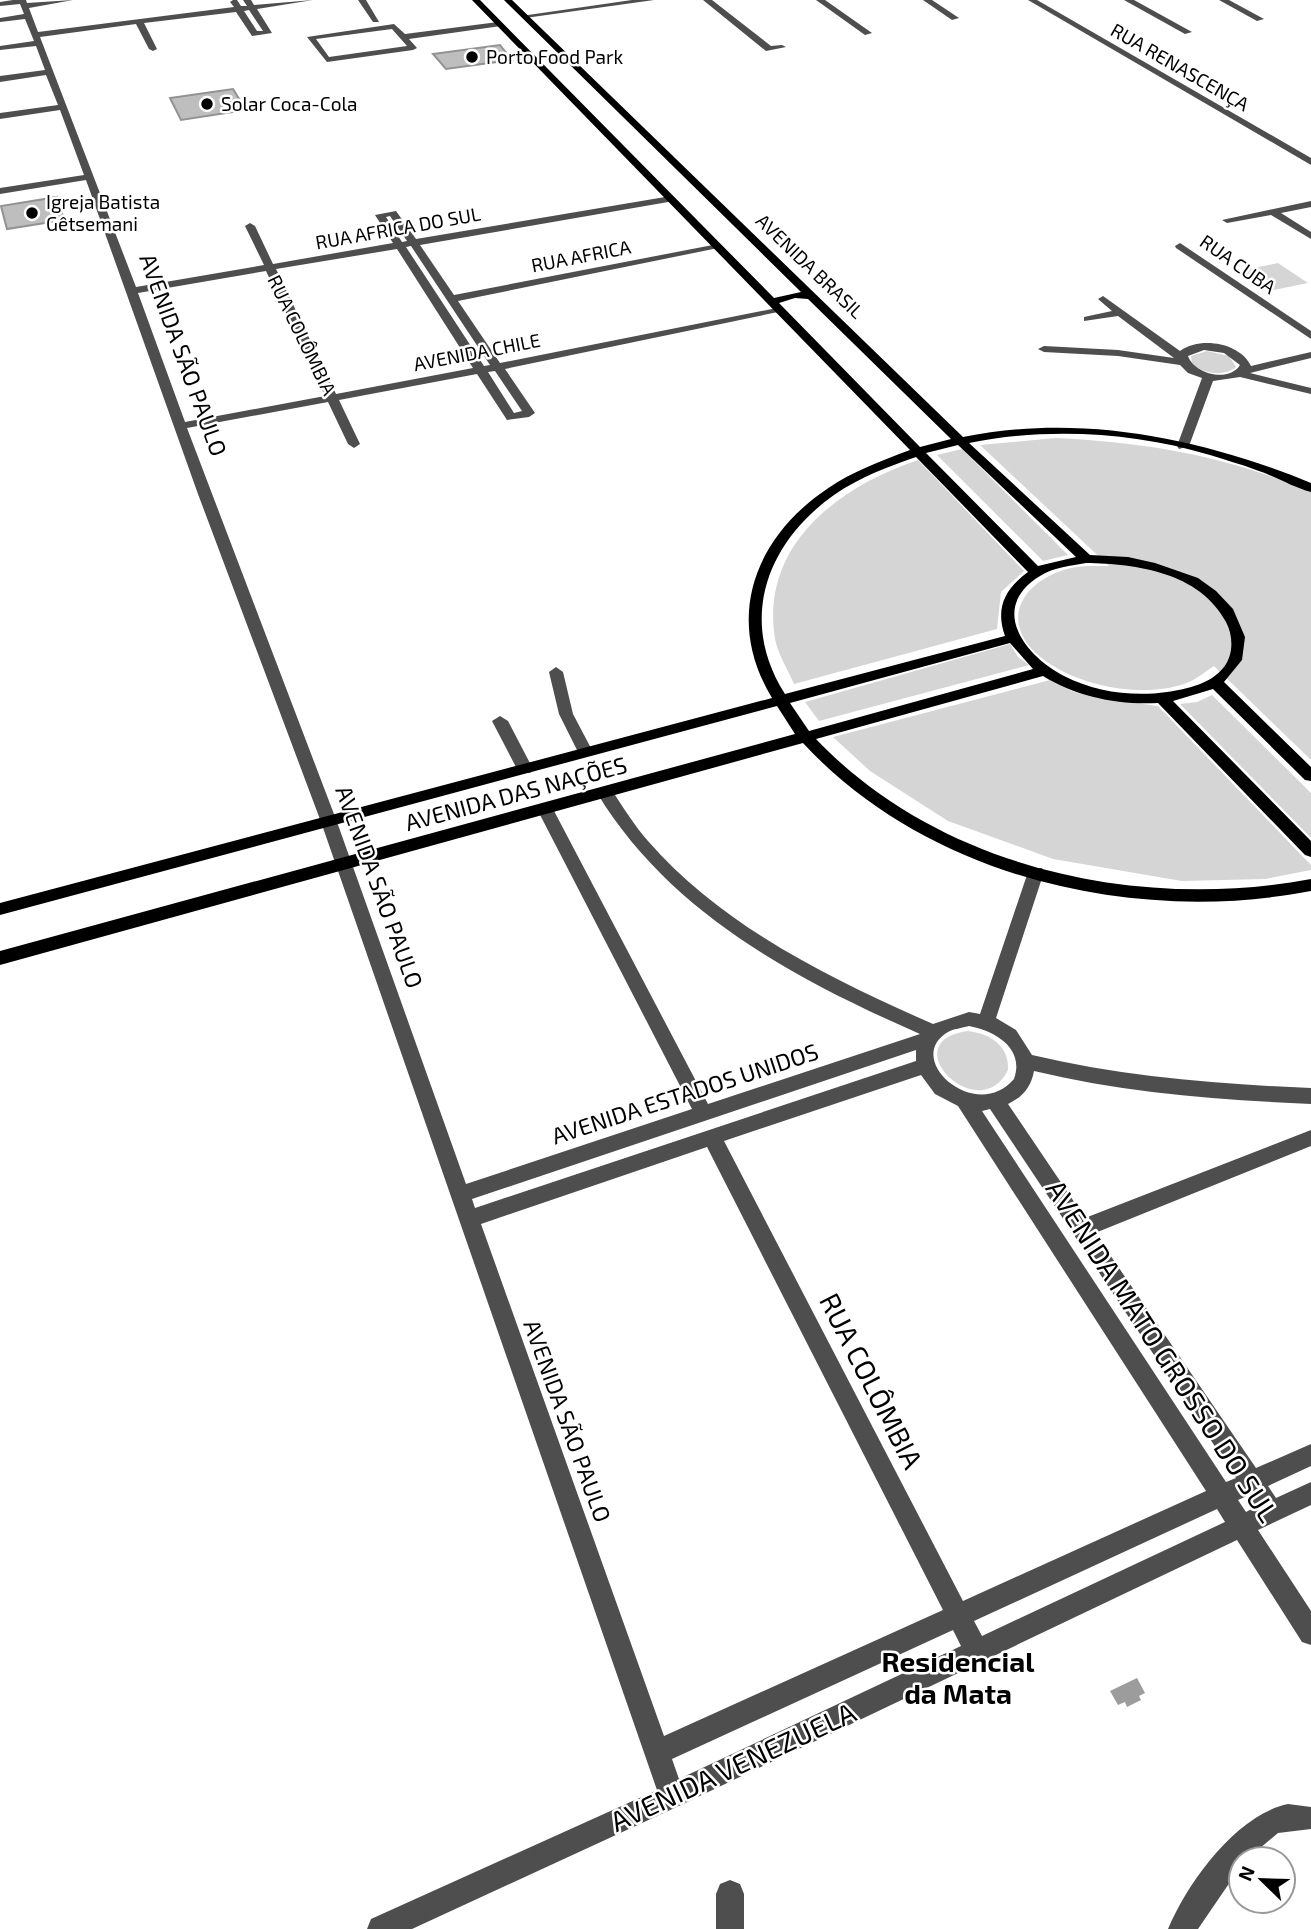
<svg xmlns="http://www.w3.org/2000/svg" width="1311" height="1929" font-family="'Exo 2',sans-serif">
  <style>
    .green { fill: #d5d5d5 }
    .water { fill: #9c9c9c }
    .building { fill: #bebebe; stroke: #929292; stroke-width: 2 }
    .lines { fill: none; stroke-linecap: round; stroke-linejoin: round }
    .minor { fill: #4e4e4e; fill-rule: evenodd }
    .major { fill: #000; fill-rule: evenodd }
    .poi-dot { fill: #000; stroke: #fff; stroke-width: 2.5 }
    .labels { text-anchor: middle; stroke-width: 5; stroke-linejoin: round; paint-order: stroke }
    .far-poi-label { font-size: 19px; fill: #000; stroke: #fff; text-anchor: start }
    .far-street-label { font-size: 19px; fill: #000; stroke: #fff }
    .street-label { font-size: 23px; fill: #000; stroke: #fff }
    .near-street-label { font-size: 28px; fill: #000; stroke: #fff }
    .near-neighbourhood-label { font-size: 28px; font-weight: bold; fill: #000; stroke: #fff }
  </style>
  <rect width="100%" height="100%" fill="#fff"/>
  <!-- green -->
  <g class="green">
    <path d="M1278,263L1308,283L1269,291L1240,271Z"/>
    <path d="M1207,351L1229,356L1236,367C1224,377 1204,374 1192,364L1191,356Z"/>
    <path d="M1056,438C1149,443 1224,455 1311,492V760L1214,666C1206,671 1199,677 1191,681C1146,702 1063,685 1030,647C1001,612 1030,579 1067,569C1080,565 1096,566 1109,566L980,445Z"/>
    <path d="M962,449L1068,555L1043,561L937,455Z"/>
    <path d="M918,460L1024,571L1001,592L997,629L794,684C788,670 778,654 775,639C760,545 838,487 918,460Z"/>
    <path d="M1010,644L1018,657L1029,665L819,721L805,702Z"/>
    <path d="M1050,680L1072,691L1093,697L1158,706L1311,865V870L1265,879L1182,881L1053,859L948,821L870,771L833,737Z"/>
    <path d="M1212,695L1311,793V838L1180,704L1197,702Z"/>
    <path d="M968,1031C990,1034 1009,1045 1008,1070C979,1129 891,1041 968,1031Z"/>
  </g>
  <!-- water -->
  <path class="water" d="M1137,1678L1145,1693L1139,1696L1141,1700L1127,1707L1125,1702L1118,1705L1110,1691Z"/>
  <!-- building -->
  <g class="building">
    <path d="M500,45L512,60L446,69L433,54Z"/>
    <path d="M233,89L246,110L181,120L170,98Z"/>
    <path d="M57,197L64,220L7,229L1,206Z"/>
  </g>
  <g class="lines">
    <!-- minor -->
    <g class="minor">
      <path d="M13,0H26L27,3L73,0L29,8L38,32L234,7L230,2L233,0H237L241,6H247L243,0H251L254,5L313,0L257,9L272,33L252,36L236,12L144,23L157,49L153,51L149,49L136,24L40,37L136,287L264,265L245,226L250,223L255,226L273,264L393,243L375,215L396,211L416,239L671,196L676,199L674,201L420,245L454,295L718,244L723,247L458,301L500,363L782,307V311L778,312L505,369L535,413L529,417L507,420L477,374L339,400L360,444L354,448L348,444L328,402L187,428L337,822L466,1184L692,1109L537,809L539,805H551L553,809L708,1104L920,1034C795,979 670,913 597,793L599,789H611C623,807 634,825 648,841C723,927 831,979 933,1024L969,1012L980,1014L1028,872L1030,868H1042L1044,872L996,1018L1016,1030L1032,1055C1124,1077 1217,1084 1311,1088V1104C1218,1100 1125,1093 1034,1071C1031,1087 1023,1097 1008,1104L1085,1218L1311,1130V1146L1095,1233L1256,1468L1311,1444V1466L1268,1486L1276,1498L1311,1482V1505L1258,1530L1311,1611V1645L1302,1642L1237,1540L681,1805L412,1929H367L371,1919L657,1790L321,822L198,494L86,180L0,194V188L84,175L60,110L0,119V113L58,105L46,75L0,82V76L45,70L36,46L0,50V46L34,41L25,19L0,22V18L24,14L20,4L0,6V2ZM249,10L263,31H257L244,11ZM390,216L407,241L402,242L386,217ZM411,246L490,365L484,366L406,247ZM397,249L473,368L336,394L276,269ZM266,271L325,396L185,422L138,293ZM495,371L522,411L514,413L488,372ZM969,1026C995,1031 1025,1048 1014,1079C976,1124 902,1059 948,1032C953,1029 962,1028 969,1026ZM916,1050V1061L475,1208L472,1199ZM921,1075L935,1094L958,1106L1206,1491L963,1601L724,1141ZM990,1109L1236,1478L1226,1482L982,1111ZM707,1147L943,1610L664,1736L481,1224ZM1247,1496L1255,1507L1246,1512L1238,1500ZM1217,1509L1225,1522L982,1636L974,1621ZM953,1630L961,1646L679,1779L672,1759Z"/>
      <path d="M358,0H366L379,22H373Z"/>
      <path d="M632,0H654L525,18L521,16Z"/>
      <path d="M703,0H712L771,46L782,45L786,47L766,51Z"/>
      <path d="M816,0H825L872,33L865,35Z"/>
      <path d="M923,0H932L959,18L952,20Z"/>
      <path d="M1028,0H1037L1311,158V165Z"/>
      <path d="M1124,0H1134L1192,32L1185,34Z"/>
      <path d="M1219,0H1229L1264,19L1257,21Z"/>
      <path d="M498,22L501,26L409,39L417,48L413,50L327,62L307,37L394,24L405,34ZM392,29L407,46L329,57L316,39Z"/>
      <path d="M1311,201V207L1281,213L1311,232V239L1271,215L1227,223L1222,220Z"/>
      <path d="M1180,243L1311,331V339L1176,248L1175,246Z"/>
      <path d="M1103,296L1180,351C1201,336 1240,343 1251,366L1311,352V358L1250,373L1311,388V394L1240,377L1213,381L1189,446L1179,449L1177,446L1202,378L1188,373L1180,365L1118,356L1044,352L1038,349L1044,346L1118,350L1174,358L1118,316L1084,321V317L1112,311L1098,299ZM1204,350L1224,353L1240,365C1229,383 1194,374 1188,356Z"/>
      <path d="M556,667L563,672L573,714L593,752L590,756H580L559,714L549,672Z"/>
      <path d="M500,716L508,721L533,769L530,773H520L517,769L492,721Z"/>
      <path d="M1288,1804L1311,1807V1829L1278,1833L1247,1859H1241V1866L1198,1929H1168C1188,1882 1236,1815 1288,1804Z"/>
      <path d="M730,1880L740,1884L744,1894V1929H716V1894L720,1884Z"/>
    </g>
    <!-- major -->
    <path class="major" d="M472,0H480L774,298L801,292L504,0H512L963,437C1081,413 1201,438 1311,483V492C1292,487 1275,476 1256,470C1241,464 1225,460 1210,455C1135,432 1046,427 969,443L1090,555L1128,557L1155,563L1198,578L1216,591L1233,609L1245,637L1242,660L1224,682L1311,767V781L1305,780L1213,689L1173,701L1311,841V857L1305,855L1158,703C1118,705 1077,697 1043,676L816,739C940,869 1139,911 1311,879V891C1134,925 928,878 803,743L0,965V951L795,734L777,706L0,915V903L772,698C724,619 754,538 827,489C853,471 881,461 910,450ZM795,298L808,299L951,439L920,447L779,303ZM958,445L1076,557L1038,566L926,453ZM916,457L1028,572C1005,589 995,608 1005,636L785,694C738,621 766,543 834,495C860,477 887,467 916,457ZM1086,563C1137,564 1199,572 1226,622C1233,635 1234,654 1224,667C1211,684 1187,689 1167,692C1133,697 1095,692 1064,676C1023,655 989,607 1040,576C1054,567 1071,566 1086,563ZM1010,643L1033,669L809,731L790,703Z"/>
  </g>
  <!-- markers -->
  <g class="poi-dot">
    <circle cx="472" cy="57" r="7"/>
    <circle cx="207" cy="104" r="7"/>
    <circle cx="32" cy="213" r="7"/>
  </g>
  <g class="labels">
    <!-- far-poi labels -->
    <g class="far-poi-label">
      <text x="486" y="64">Porto Food Park</text>
      <text x="221" y="111">Solar Coca-Cola</text>
      <text x="46" y="209">Igreja Batista<tspan x="46" dy="22">Gêtsemani</tspan></text>
    </g>
    <!-- far-street labels -->
    <g class="far-street-label">
      <text transform="translate(1180 67) rotate(30)" y="7">RUA RENASCENÇA</text>
      <text transform="translate(398 228) rotate(-10)" y="7">RUA AFRICA DO SUL</text>
      <text transform="translate(581 256) rotate(-11)" y="7">RUA AFRICA</text>
      <text transform="translate(1238 264) rotate(35)" y="7">RUA CUBA</text>
      <text transform="translate(810 266) rotate(44)" y="7">AVENIDA BRASIL</text>
      <text transform="translate(302 335) rotate(64)" y="7">RUA COLÔMBIA</text>
      <text transform="translate(477 352) rotate(-11)" y="7">AVENIDA CHILE</text>
    </g>
    <!-- street labels -->
    <g class="street-label">
      <text transform="translate(183 355) rotate(70)" y="8">AVENIDA SÃO PAULO</text>
      <text transform="translate(516 794) rotate(-15)" y="8">AVENIDA DAS NAÇÕES</text>
      <text transform="translate(379 887) rotate(70)" y="8">AVENIDA SÃO PAULO</text>
      <text transform="translate(685 1094) rotate(-18)" y="8">AVENIDA ESTADOS UNIDOS</text>
      <text transform="translate(567 1421) rotate(70)" y="8">AVENIDA SÃO PAULO</text>
    </g>
    <!-- near-street labels -->
    <g class="near-street-label">
      <text transform="translate(1162 1351) rotate(57)" y="10">AVENIDA MATO GROSSO DO SUL</text>
      <text transform="translate(871 1381) rotate(63)" y="10">RUA COLÔMBIA</text>
      <text transform="translate(733 1767) rotate(-25)" y="10">AVENIDA VENEZUELA</text>
    </g>
    <!-- near-neighbourhood labels -->
    <g class="near-neighbourhood-label">
      <text x="958" y="1672">Residencial<tspan x="958" dy="32">da Mata</tspan></text>
    </g>
  </g>
  <!-- north arrow -->
  <g transform="translate(1262 1880) rotate(293)"><circle r="33" fill="#ffffff" stroke="#999999" stroke-width="2"/>
  <path d="M0-5L12 26L0 18L-12 26Z" fill="#000000"/>
  <text y="-10" font-size="19" font-weight="bold" text-anchor="middle" fill="#000000">N</text>
  </g>
</svg>
